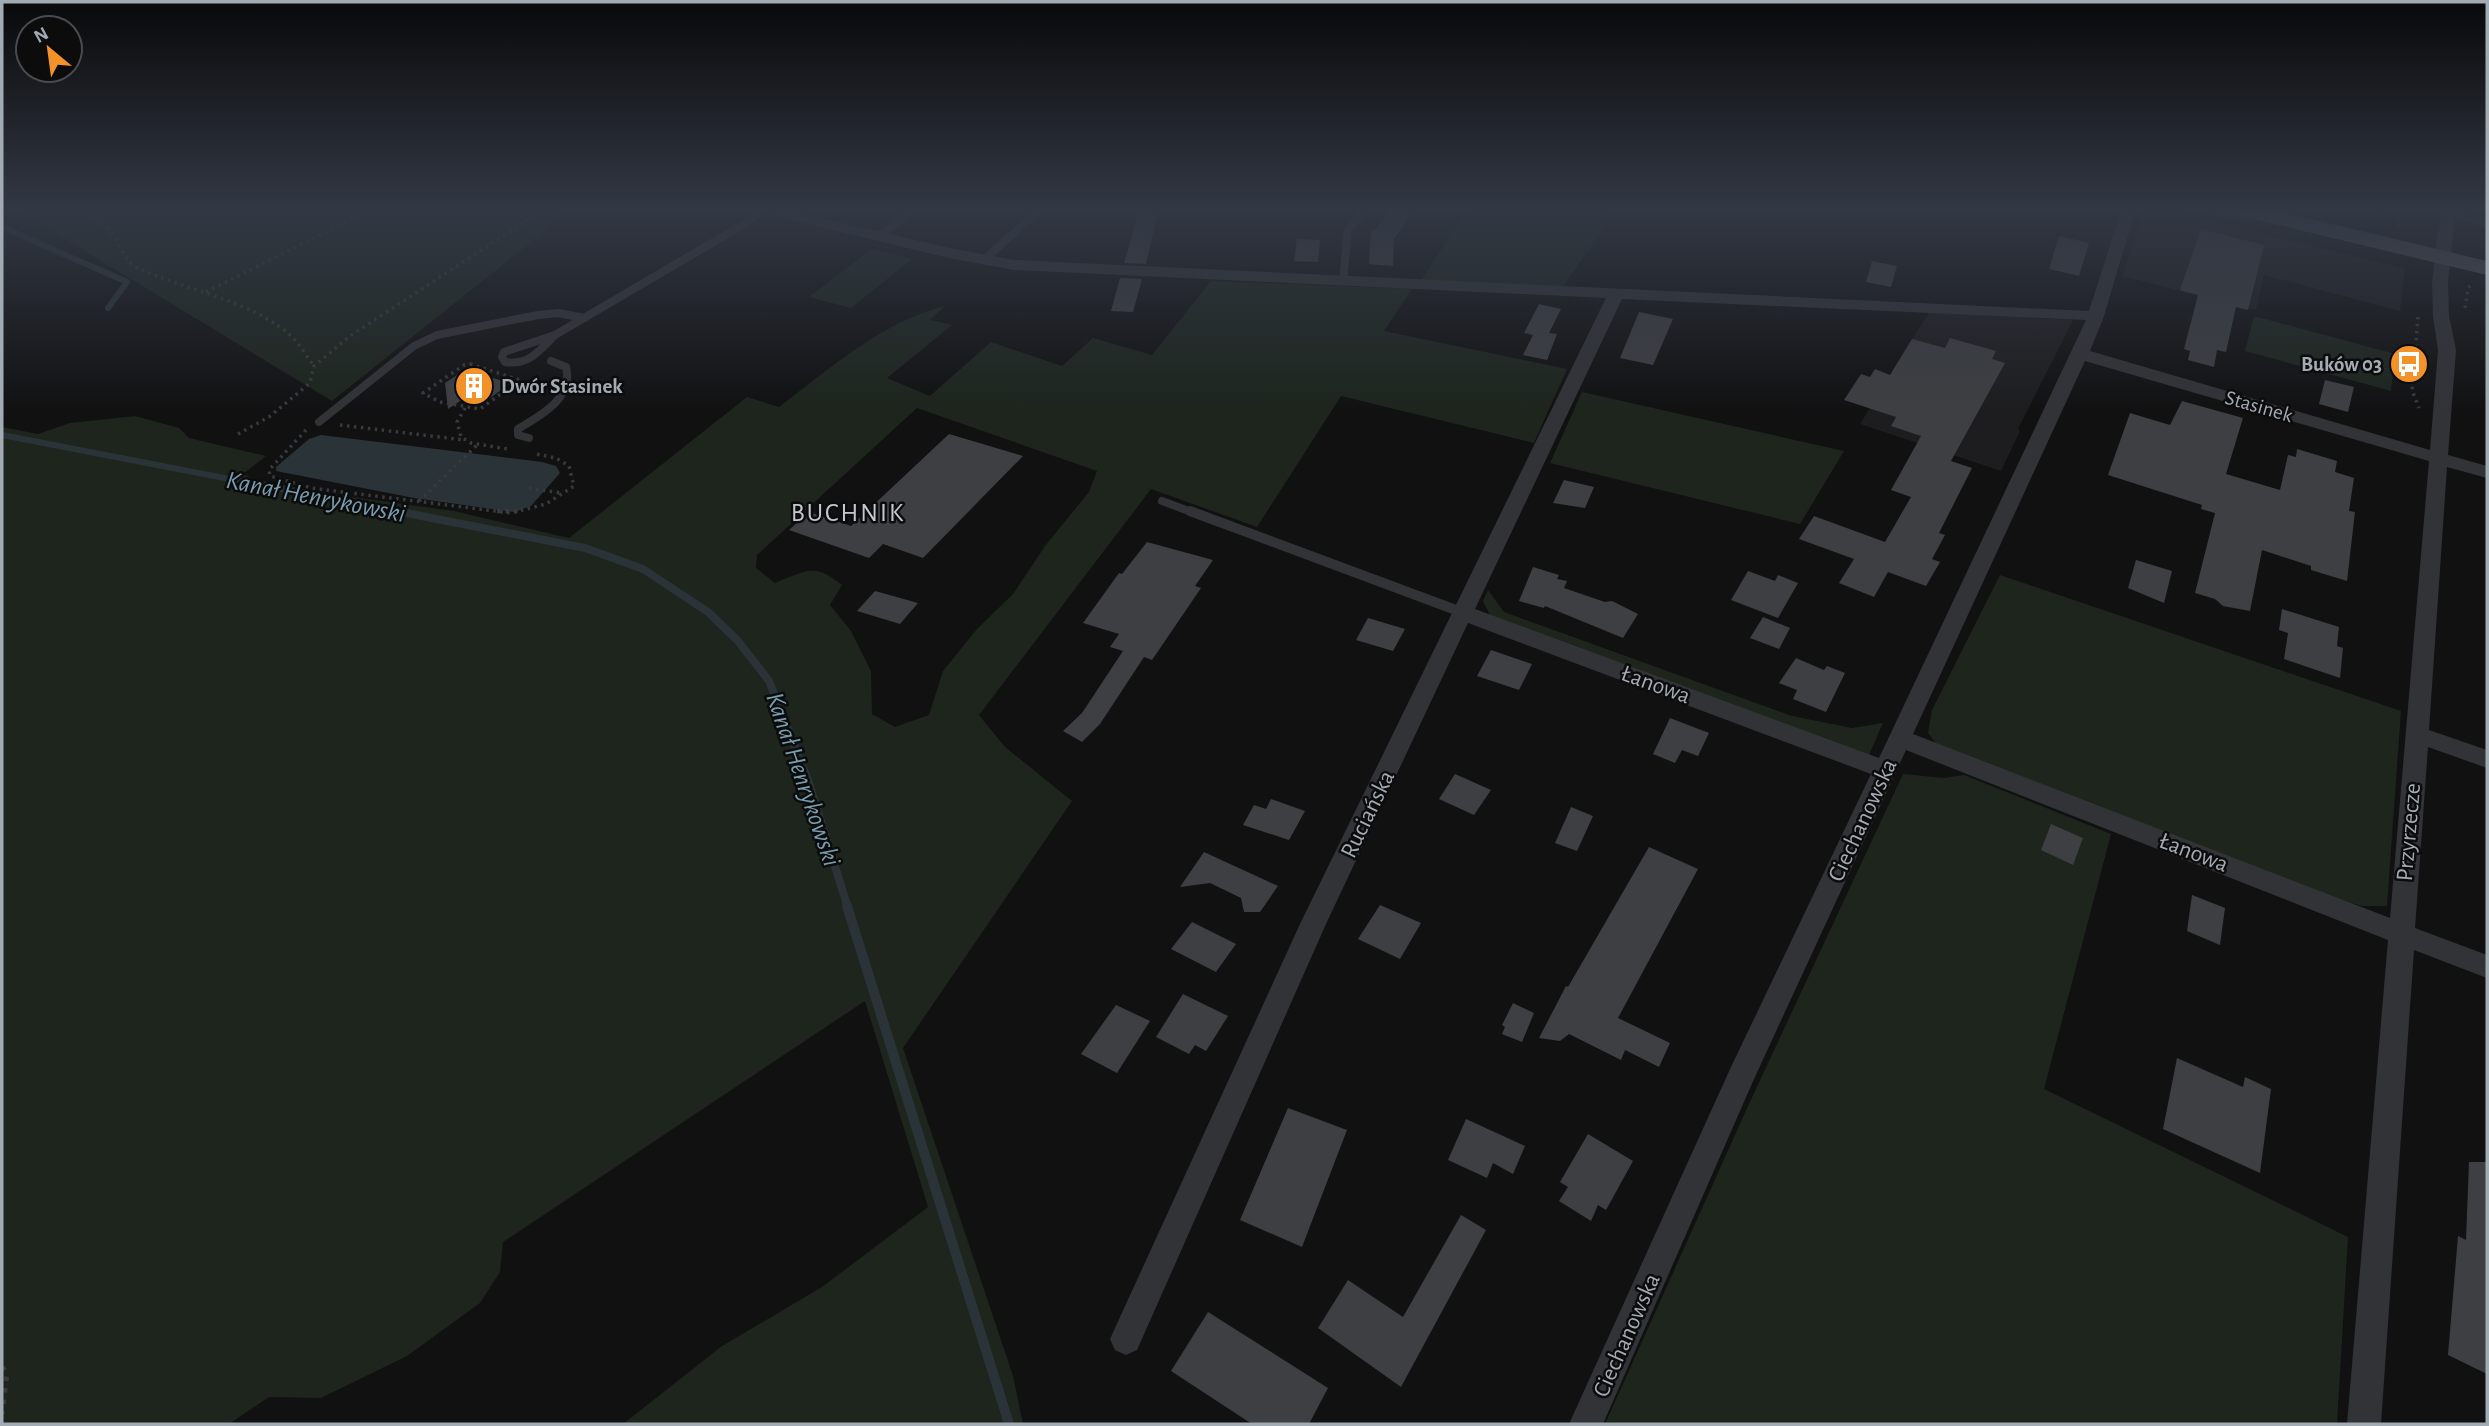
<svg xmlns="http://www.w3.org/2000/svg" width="2489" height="1426" font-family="'Alegreya Sans',sans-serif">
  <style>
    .built { fill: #1d1d1f }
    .green { fill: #1d251d; fill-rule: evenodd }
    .water { fill: #293338 }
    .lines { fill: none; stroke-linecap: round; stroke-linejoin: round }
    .stream-far2 { stroke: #293338; stroke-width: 6 }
    .stream-far1 { stroke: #293338; stroke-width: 8 }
    .stream { stroke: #293338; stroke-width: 10 }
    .building { fill: #3d3f42 }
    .path-far2 { stroke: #383a3e; stroke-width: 3.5; stroke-dasharray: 2.5 4.5; stroke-linecap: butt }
    .path-far1 { stroke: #383a3e; stroke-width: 4.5; stroke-dasharray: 3.5 5; stroke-linecap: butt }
    .path { stroke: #383a3e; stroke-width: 5; stroke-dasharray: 4.5 7; stroke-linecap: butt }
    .lane-far1 { stroke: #323337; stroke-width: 8 }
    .lane { stroke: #323337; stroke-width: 10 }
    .street { fill: #323337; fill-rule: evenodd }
    .primary { fill: #4e5156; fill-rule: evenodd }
    .labels { text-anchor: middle; stroke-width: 5; stroke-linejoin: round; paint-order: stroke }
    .far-poi-label { font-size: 21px; font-weight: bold; fill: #a2aab3; stroke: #0c0c0d; text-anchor: end }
    .far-street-label { font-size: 21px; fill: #a2aab3; stroke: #0c0c0d }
    .street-label { font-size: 24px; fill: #a2aab3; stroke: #0c0c0d }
    .water-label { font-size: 26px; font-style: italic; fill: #789daf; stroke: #0c0c0d }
    .neighbourhood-label { font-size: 26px; letter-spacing: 2px; fill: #c3c8cf; stroke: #0c0c0d }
  </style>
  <rect width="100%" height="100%" fill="#111112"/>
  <!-- built -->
  <g class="built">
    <path d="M2170,211L2402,268L2405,270L2400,311L2264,275L2256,310L2122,276L2142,215Z"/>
    <path d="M1929,312L2073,320L2018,429L2020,431L2001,471L1860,424Z"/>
  </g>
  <!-- green -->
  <g class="green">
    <path d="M13,211H570L332,401L42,225Z"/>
    <path d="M1467,211H1615L1563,287L1421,280Z"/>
    <path d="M872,249L912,259L851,308L809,297Z"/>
    <path d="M1211,281L1412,289L1384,331L1567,369L1534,443L1341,396L1257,527L1151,489L979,715L1005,747L1072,801L903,1048L1013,1376L1023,1424H623L722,1346L822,1287L928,1207L865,1001L503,1242L500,1272L480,1303L407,1356L321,1398L269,1397L229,1424H2V427L38,434L70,423L135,416L179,428L189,438L266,456L243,474L254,479L323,493L454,511L569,538L747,397L779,407C831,368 881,322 945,306L930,320L952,325L887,378L930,396L991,342L1062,366L1093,338L1152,355ZM917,408L1097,471L1089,492L1045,546L1013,594L977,629L943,671L929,715L895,727L872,714L871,671L851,631L830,605L842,585C814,562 806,571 775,583L756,568L757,555Z"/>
    <path d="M2254,316L2395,354L2391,391L2245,351Z"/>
    <path d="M1582,392L1844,451L1800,524L1550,463Z"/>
    <path d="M2000,575L2401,711L2387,906H2362L2338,899L1947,750L1935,742L1928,733L1932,710Z"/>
    <path d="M1488,590L1504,612L1792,716L1852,728L1883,723L1868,757L1490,615L1483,601Z"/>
    <path d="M1903,774L1943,778L1964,775L2111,834L2044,1089L2348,1237L2337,1424H1605L1748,1106Z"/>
  </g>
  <!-- water -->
  <path class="water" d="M321,435L542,462L556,466L560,473L531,506L514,512L414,498L276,471V467L309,439Z"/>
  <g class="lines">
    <!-- stream-far2 -->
    <g class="stream-far2">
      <path d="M2,227L127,282L108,308"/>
      <path d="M2,435L405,513"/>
    </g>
    <!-- stream-far1 -->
    <path class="stream-far1" d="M396,511L585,548L643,569L708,612L738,641L769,681L808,780L848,908"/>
    <!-- stream -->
    <path class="stream" d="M847,906L1009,1424"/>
  </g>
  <!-- building -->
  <g class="building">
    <path d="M1139,211H1158L1146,264L1124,263Z"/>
    <path d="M1389,211H1414L1394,239L1393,266L1369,264L1371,230H1375Z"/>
    <path d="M2201,229L2264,245L2248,310L2236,307L2226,352L2217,350L2214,367L2188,360L2190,351L2184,349L2198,295L2180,290Z"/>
    <path d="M2059,236L2089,243L2079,276L2049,269Z"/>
    <path d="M1297,239L1320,240L1318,262L1294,261Z"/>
    <path d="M1872,261L1897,266L1891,287L1866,282Z"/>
    <path d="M1120,278L1142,279L1133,312L1111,311Z"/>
    <path d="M1539,304L1561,309L1549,333L1557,334L1547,360L1523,355L1533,335L1524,333Z"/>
    <path d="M1639,312L1673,319L1653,365L1620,358Z"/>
    <path d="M1950,338L1996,351L1992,359L2005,363L1951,461L1972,468L1939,533L1945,535L1932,559L1940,562L1926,586L1888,572L1874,597L1839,583L1854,559L1799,539L1814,516L1885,542L1911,497L1891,490L1921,436L1891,426L1896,417L1844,400L1861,374L1870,377L1875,369L1890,375L1912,339L1945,348Z"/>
    <path d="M466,369L489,377L511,383L483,403L466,397L448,409L445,383Z"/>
    <path d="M2325,380L2354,387L2348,412L2319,404Z"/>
    <path d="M2182,401L2243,418L2226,474L2280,490L2288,455L2296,457L2297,449L2337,461L2335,472L2354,478L2349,511L2355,512L2347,581L2311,570V566L2262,550L2250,611L2223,606L2215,599L2195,593L2215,513L2201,509L2202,505L2108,475L2130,413L2170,425Z"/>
    <path d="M949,434L1023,456L923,558L883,544L869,558L789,530L809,512L851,526Z"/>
    <path d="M1564,480L1594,487L1585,508L1553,503Z"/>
    <path d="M1147,542L1213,560L1195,586L1201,588L1152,660L1144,657L1100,724L1082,742L1063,731L1082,713L1123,651L1110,647L1119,634L1083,623L1119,573L1122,574Z"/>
    <path d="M2136,560L2172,571L2164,603L2128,588Z"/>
    <path d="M1533,567L1559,575L1557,579L1567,581L1564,588L1605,602L1612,601L1638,614L1623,638L1545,606L1544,608L1519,601Z"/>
    <path d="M1748,571L1775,581L1778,575L1798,583L1778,618L1731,600Z"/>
    <path d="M875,591L918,603L900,624L857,611Z"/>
    <path d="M2282,609L2339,627L2337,646L2343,648L2340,678L2284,659L2288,633L2279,630Z"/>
    <path d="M1763,617L1790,628L1779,649L1750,638Z"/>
    <path d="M1368,618L1405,629L1393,651L1356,640Z"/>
    <path d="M1491,650L1532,664L1519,690L1477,676Z"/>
    <path d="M1796,658L1824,670L1827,666L1845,673L1826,712L1793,699L1797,690L1779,683Z"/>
    <path d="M1670,718L1709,733L1698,756L1682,750L1675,763L1653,754Z"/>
    <path d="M1455,774L1491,790L1474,815L1439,799Z"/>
    <path d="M1271,799L1305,811L1289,840L1243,825L1254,805L1266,809Z"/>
    <path d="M1571,807L1593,816L1577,851L1555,843Z"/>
    <path d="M2051,824L2083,838L2073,865L2041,850Z"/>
    <path d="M1649,847L1698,869L1618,1018L1670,1043L1659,1067L1625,1050L1621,1060L1569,1034L1560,1041L1539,1038L1566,986L1568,987Z"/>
    <path d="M1204,852L1278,886L1260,912H1244L1241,898L1210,883L1180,887Z"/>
    <path d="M2192,895L2225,908L2220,945L2187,931Z"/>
    <path d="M1380,905L1421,923L1400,959L1358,939Z"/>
    <path d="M1192,922L1236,944L1216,972L1171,949Z"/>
    <path d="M1183,994L1228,1016L1206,1051L1195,1045L1189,1054L1156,1037Z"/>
    <path d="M1513,1003L1534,1013L1522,1042L1502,1034L1505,1027L1502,1025Z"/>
    <path d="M1116,1005L1150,1021L1117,1073L1081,1054Z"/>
    <path d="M2177,1058L2243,1087L2245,1077L2271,1089L2260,1173L2163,1129Z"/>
    <path d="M1288,1108L1347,1130L1302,1247L1240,1220Z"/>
    <path d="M1466,1119L1525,1146L1513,1174L1493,1163L1487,1178L1448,1160Z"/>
    <path d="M1588,1134L1633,1161L1606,1210L1598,1205L1591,1221L1559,1201L1568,1187L1560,1182Z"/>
    <path d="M2469,1162H2487V1374L2448,1355L2458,1236L2466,1240Z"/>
    <path d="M1461,1215L1486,1230L1401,1387L1318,1328L1348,1280L1403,1317Z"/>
    <path d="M1208,1312L1328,1388L1309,1424H1252L1171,1371Z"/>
  </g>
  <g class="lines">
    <!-- path-far2 -->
    <g class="path-far2">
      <path d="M85,211C91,222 96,220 105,226C119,236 121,260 138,268C184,290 259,302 295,340C302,348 308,358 314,366"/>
      <path d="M2181,211L2194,214"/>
      <path d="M2362,211L2400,219"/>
      <path d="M2399,227L2402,211"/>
      <path d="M206,292L368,211"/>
      <path d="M2465,308L2468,288L2472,284"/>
      <path d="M2418,317L2412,390L2419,408"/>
      <path d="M470,364L520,380L480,409L440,402L423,393L464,365Z"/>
      <path d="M465,408L457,422L461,437L471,443L508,449"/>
      <path d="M340,425L464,440"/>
      <path d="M306,430L269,470L270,476L311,488L511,513L546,504L574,486L569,466L556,458L536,454"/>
      <path d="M238,434L269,417L310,383L314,366L350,336L541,211"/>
      <path d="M529,488L561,493"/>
      <path d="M419,501L477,445"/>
    </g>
    <!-- path-far1 -->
    <path class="path-far1" d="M497,511H518"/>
    <!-- path -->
    <path class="path" d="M2,1367L7,1373L2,1414"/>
    <!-- lane-far1 -->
    <g class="lane-far1">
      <path d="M880,235L913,211"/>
      <path d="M985,259L1038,211"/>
      <path d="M1343,281L1348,230L1363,211"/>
      <path d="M555,335C540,350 529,366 505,362L502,357L504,352Z"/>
      <path d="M555,335L746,223L761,211"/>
      <path d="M319,422L414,346L437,335L538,315L558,313L584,318"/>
      <path d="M529,438L518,435V429C541,415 574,398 566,367L551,361"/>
      <path d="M1162,501L1194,513"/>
    </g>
    <!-- lane -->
    <path class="lane" d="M1190,511L1464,613"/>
    <!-- street -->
    <g class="street">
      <path d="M765,211H791L949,248L1014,260L2089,311L2121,211H2135L2104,316L2090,351L2430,450L2438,350L2433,316L2432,282L2440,216L2432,211H2457L2487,219V228L2455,219L2448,282L2449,316L2456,350L2448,455L2487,466V478L2447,467L2429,730L2487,750V768L2428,747L2415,928L2487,955V978L2414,950L2381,1424H2347L2388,940L1906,750L1754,1079L1603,1424H1569L1731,1067L1871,774L1468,623L1326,924L1137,1350L1126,1355L1115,1350L1110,1339L1115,1328L1300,924L1606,298L1014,270L949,258L767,214ZM1622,299L2086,320L1879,758L1475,609ZM2085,361L2429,461L2390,918L1913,734Z"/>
      <path d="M2204,211H2266L2269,214C2256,225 2222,218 2206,214Z"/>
    </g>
    <!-- primary -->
    <path class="primary" d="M2238,211H2278L2487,261V275L2241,216Z"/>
  </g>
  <!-- sky -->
  <linearGradient id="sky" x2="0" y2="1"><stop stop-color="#09090a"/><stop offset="0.51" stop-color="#323844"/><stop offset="1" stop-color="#323844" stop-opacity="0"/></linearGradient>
  <rect width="2489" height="411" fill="url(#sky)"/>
  <!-- icons -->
  <defs>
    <symbol id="bus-disc" viewBox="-11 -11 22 22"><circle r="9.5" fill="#f29229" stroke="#0c0c0d"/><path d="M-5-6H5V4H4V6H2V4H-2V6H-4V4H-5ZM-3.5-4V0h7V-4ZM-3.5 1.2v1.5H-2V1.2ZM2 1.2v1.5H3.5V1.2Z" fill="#fff"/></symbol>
    <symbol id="building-disc" viewBox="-11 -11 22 22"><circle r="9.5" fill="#f29229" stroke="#0c0c0d"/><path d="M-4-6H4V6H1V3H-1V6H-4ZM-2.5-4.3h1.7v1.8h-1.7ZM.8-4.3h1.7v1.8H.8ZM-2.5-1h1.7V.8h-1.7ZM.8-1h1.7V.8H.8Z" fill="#fff"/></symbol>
  </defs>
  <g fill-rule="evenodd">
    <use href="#bus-disc" x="2387" y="342" width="44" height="44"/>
    <use href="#building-disc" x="452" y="364" width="44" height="44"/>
  </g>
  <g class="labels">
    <!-- far-poi labels -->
    <g class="far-poi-label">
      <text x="2382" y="371">Buków 03</text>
      <text x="501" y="393" text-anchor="start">Dwór Stasinek</text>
    </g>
    <!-- far-street labels -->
    <g class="far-street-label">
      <text transform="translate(2259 406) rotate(16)" y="7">Stasinek</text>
    </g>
    <!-- street labels -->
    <g class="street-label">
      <text transform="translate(1656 684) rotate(20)" y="8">Łanowa</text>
      <text transform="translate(1367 814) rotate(-64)" y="8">Ruciańska</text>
      <text transform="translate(1862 820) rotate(-65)" y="8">Ciechanowska</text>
      <text transform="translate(2408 832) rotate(-85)" y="8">Przyrzecze</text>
      <text transform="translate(2194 852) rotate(21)" y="8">Łanowa</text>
      <text transform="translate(1626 1335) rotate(-66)" y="8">Ciechanowska</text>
    </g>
    <!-- water labels -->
    <g class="water-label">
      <text transform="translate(316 496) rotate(11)" y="9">Kanał Henrykowski</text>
      <text transform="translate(804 779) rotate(71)" y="9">Kanał Henrykowski</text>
    </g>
    <!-- neighbourhood labels -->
    <g class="neighbourhood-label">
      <text x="848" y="521">BUCHNIK</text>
    </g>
  </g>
  <!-- border -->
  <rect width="2489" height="1426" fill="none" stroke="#a2aab3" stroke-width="7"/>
  <!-- north arrow -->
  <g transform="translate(49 49) rotate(331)"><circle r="33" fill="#0c0c0d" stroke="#484b4f" stroke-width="2"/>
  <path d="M0-5L12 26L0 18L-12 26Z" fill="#f29229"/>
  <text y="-10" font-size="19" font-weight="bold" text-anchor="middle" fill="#a2aab3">N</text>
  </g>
</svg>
